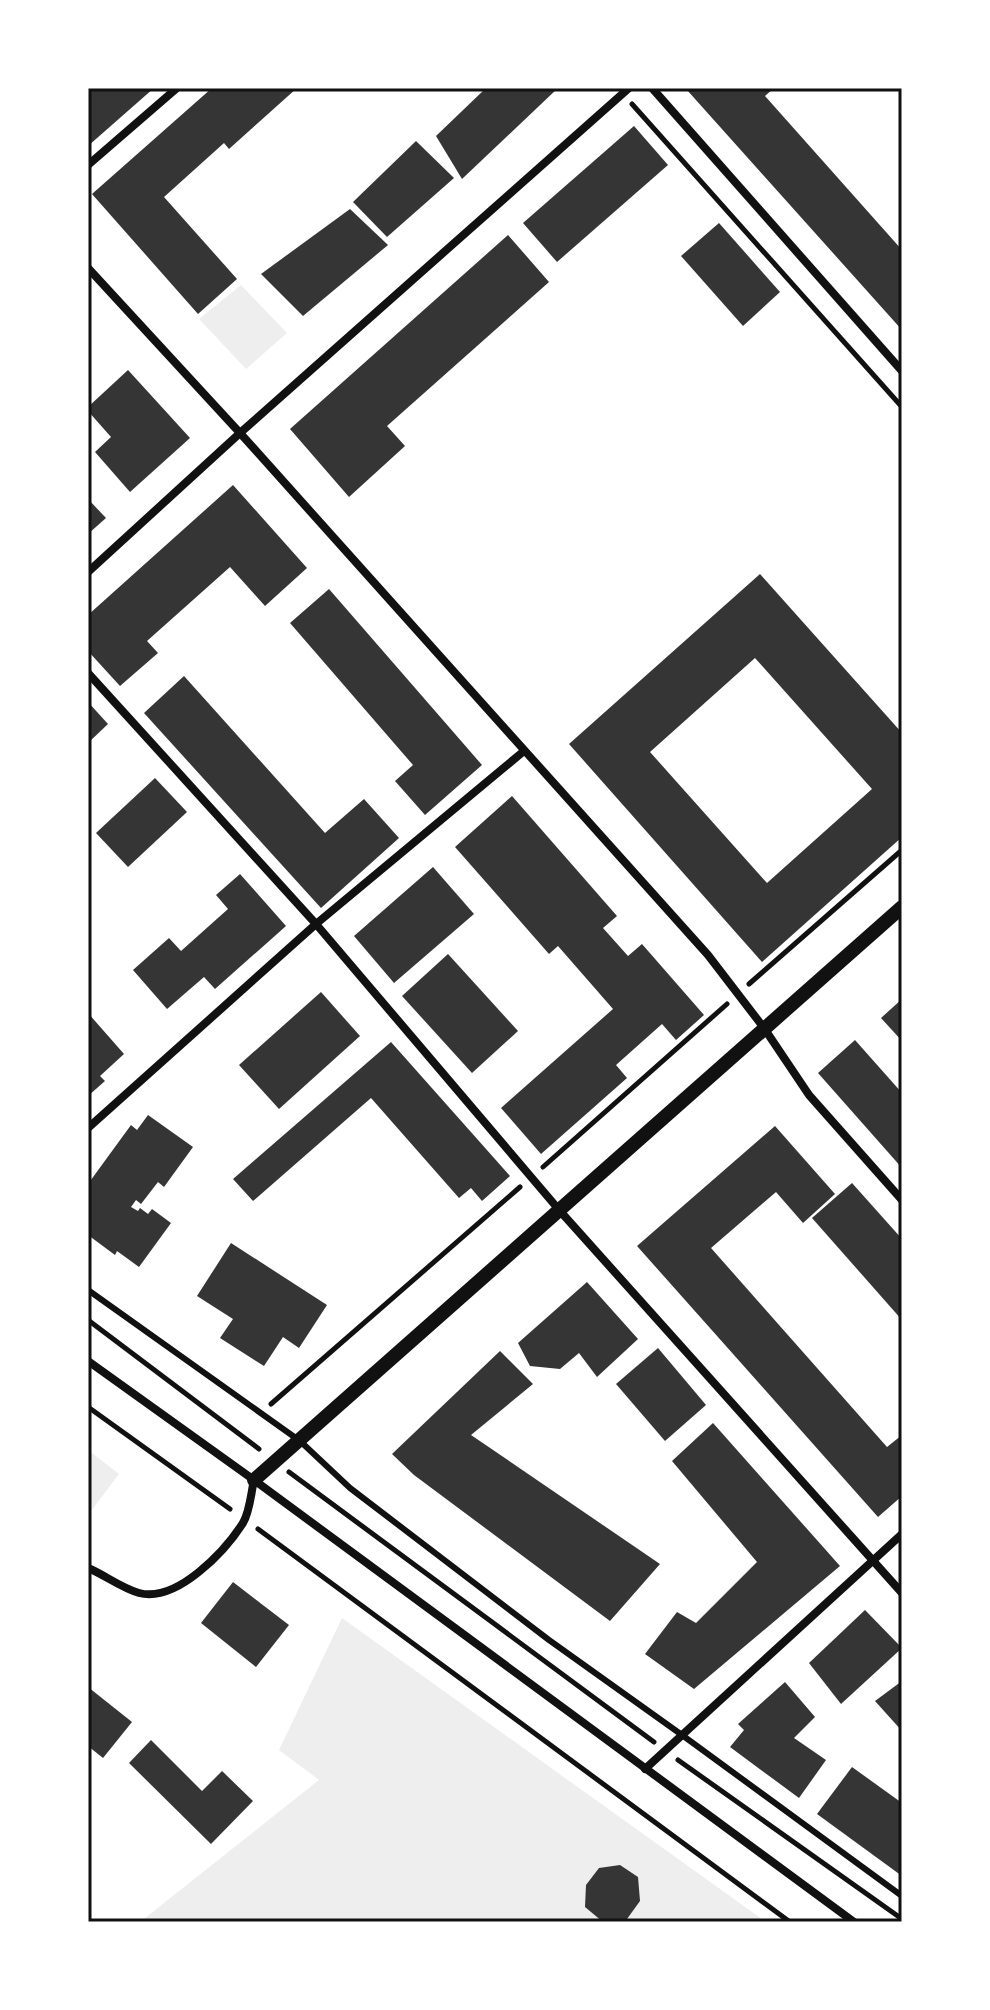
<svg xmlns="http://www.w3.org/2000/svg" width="990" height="2010" font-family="Mulish,sans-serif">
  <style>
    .green { fill: #eee }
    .building { fill: #353535; fill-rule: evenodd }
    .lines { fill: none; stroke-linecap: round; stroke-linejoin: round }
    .path { stroke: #111; stroke-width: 5 }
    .service { stroke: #111; stroke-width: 6 }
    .minor { stroke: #111; stroke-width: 8 }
    .tertiary { stroke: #111; stroke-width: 14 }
    .neatline { fill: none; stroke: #111; stroke-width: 3 }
  </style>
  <rect width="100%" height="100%" fill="#fff"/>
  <!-- green -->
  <g class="green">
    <path d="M241,285L287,333L246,369L199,319Z"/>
    <path d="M88,1450L119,1474L88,1515Z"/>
    <path d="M342,1618L766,1922H140L319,1780L279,1750Z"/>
  </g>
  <!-- building -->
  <g class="building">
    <path d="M88,88H154L88,146Z"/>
    <path d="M212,88H297L229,149L224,143L164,197L237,279L198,314L92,194Z"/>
    <path d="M486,88H558L462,179L436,136Z"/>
    <path d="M690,88H774L765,96L902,250V330L687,90Z"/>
    <path d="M634,126L668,165L557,262L523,223Z"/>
    <path d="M416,141L454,178L387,237L353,202Z"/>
    <path d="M350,209L388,245L303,316L261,274Z"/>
    <path d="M719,223L780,292L743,326L681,256Z"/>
    <path d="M508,235L549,282L387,426L405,446L349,497L290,429Z"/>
    <path d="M128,370L190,438L130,492L95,452L111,437L88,411V407Z"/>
    <path d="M233,485L307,568L265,606L230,567L147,641L158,653L120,686L88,651V615Z"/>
    <path d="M88,499L106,518L88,534Z"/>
    <path d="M760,574L902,733V837L762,962L569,744ZM755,658L872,789L767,883L650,752Z"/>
    <path d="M329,589L482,765L425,815L395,781L413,765L290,623Z"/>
    <path d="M184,676L325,833L364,799L399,838L321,908L144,713Z"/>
    <path d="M88,702L108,724L88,743Z"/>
    <path d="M155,778L187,812L128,867L96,833Z"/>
    <path d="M512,796L617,916L603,928L628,956L642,944L704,1015L676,1040L662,1024L616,1065L627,1078L541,1154L501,1108L613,1009L558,946L549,954L455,847Z"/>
    <path d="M433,867L474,914L394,983L354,936Z"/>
    <path d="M240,874L286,926L215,989L204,977L167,1009L133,970L169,938L181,951L228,909L216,895Z"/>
    <path d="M448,954L518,1031L472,1073L402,996Z"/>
    <path d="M321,992L360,1036L279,1109L239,1065Z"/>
    <path d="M902,999V1041L881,1018Z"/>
    <path d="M88,1013L124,1054L100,1076L105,1081L88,1096Z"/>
    <path d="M855,1040L902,1093V1168L818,1073Z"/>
    <path d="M391,1042L510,1176L482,1201L471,1188L459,1198L371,1098L253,1201L233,1179Z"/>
    <path d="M148,1115L193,1147L164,1187L158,1182L141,1204L136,1200L131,1207L138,1211L140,1208L148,1214L152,1209L171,1223L139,1267L117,1251L115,1255L88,1235V1184L131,1125L137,1130Z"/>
    <path d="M775,1126L835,1194L803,1223L776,1192L711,1248L887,1447L902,1435V1496L878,1517L637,1246Z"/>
    <path d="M852,1183L902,1239V1320L812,1218Z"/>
    <path d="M231,1243L327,1305L299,1348L283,1337L264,1366L220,1338L233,1319L197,1296Z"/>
    <path d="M587,1282L638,1339L597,1377L579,1353L560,1369L530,1366L518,1343Z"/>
    <path d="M658,1348L706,1405L665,1441L616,1384Z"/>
    <path d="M500,1351L533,1384L471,1435L660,1564L610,1621L414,1475L392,1454Z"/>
    <path d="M713,1423L840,1566L694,1689L645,1654L677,1612L696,1623L757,1562L672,1461Z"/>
    <path d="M233,1582L289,1625L256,1667L201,1623Z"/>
    <path d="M865,1610L902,1648L841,1704L809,1663Z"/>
    <path d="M902,1681V1731L875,1701Z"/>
    <path d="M785,1682L815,1717L794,1738L826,1760L799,1798L730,1747L744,1730L738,1724Z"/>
    <path d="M88,1687L132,1722L103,1758L88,1746Z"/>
    <path d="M151,1740L202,1791L222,1771L253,1801L211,1844L129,1763Z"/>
    <path d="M852,1767L902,1803V1876L817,1814Z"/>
    <path d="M620,1865L638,1877L640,1901L627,1919L603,1922L585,1907L586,1885L599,1868Z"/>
  </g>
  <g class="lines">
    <!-- path -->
    <g class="path">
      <path d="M632,104L902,407"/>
      <path d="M749,984L902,850"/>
      <path d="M543,1167L727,1004"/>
      <path d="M88,1320L259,1449"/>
      <path d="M271,1404L520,1187"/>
      <path d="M88,1407L230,1509"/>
      <path d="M289,1472L654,1742"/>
      <path d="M258,1529L790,1922"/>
      <path d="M678,1760L902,1919"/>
    </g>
    <!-- service -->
    <path class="service" d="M88,1290L300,1441L350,1488L549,1640L682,1735L902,1896"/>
    <!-- minor -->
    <g class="minor">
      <path d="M652,88L902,371"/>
      <path d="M88,165L177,88"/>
      <path d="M88,268L240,433L708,955L764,1028L809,1095L902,1200"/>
      <path d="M88,572L240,433L629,88"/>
      <path d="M88,673L316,924L560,1211L902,1593"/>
      <path d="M88,1128L316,924L524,751"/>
      <path d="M88,1361L254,1480L854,1922"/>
      <path d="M88,1568C105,1575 121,1588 139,1593C177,1603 225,1551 243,1523C250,1511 251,1493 254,1480"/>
      <path d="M645,1769L902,1534"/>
    </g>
    <!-- tertiary -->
    <path class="tertiary" d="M254,1480L902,907"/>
  </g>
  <!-- border -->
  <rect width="990" height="2010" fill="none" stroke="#ffffff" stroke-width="180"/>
  <rect x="90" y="90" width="810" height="1830" class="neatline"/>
</svg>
